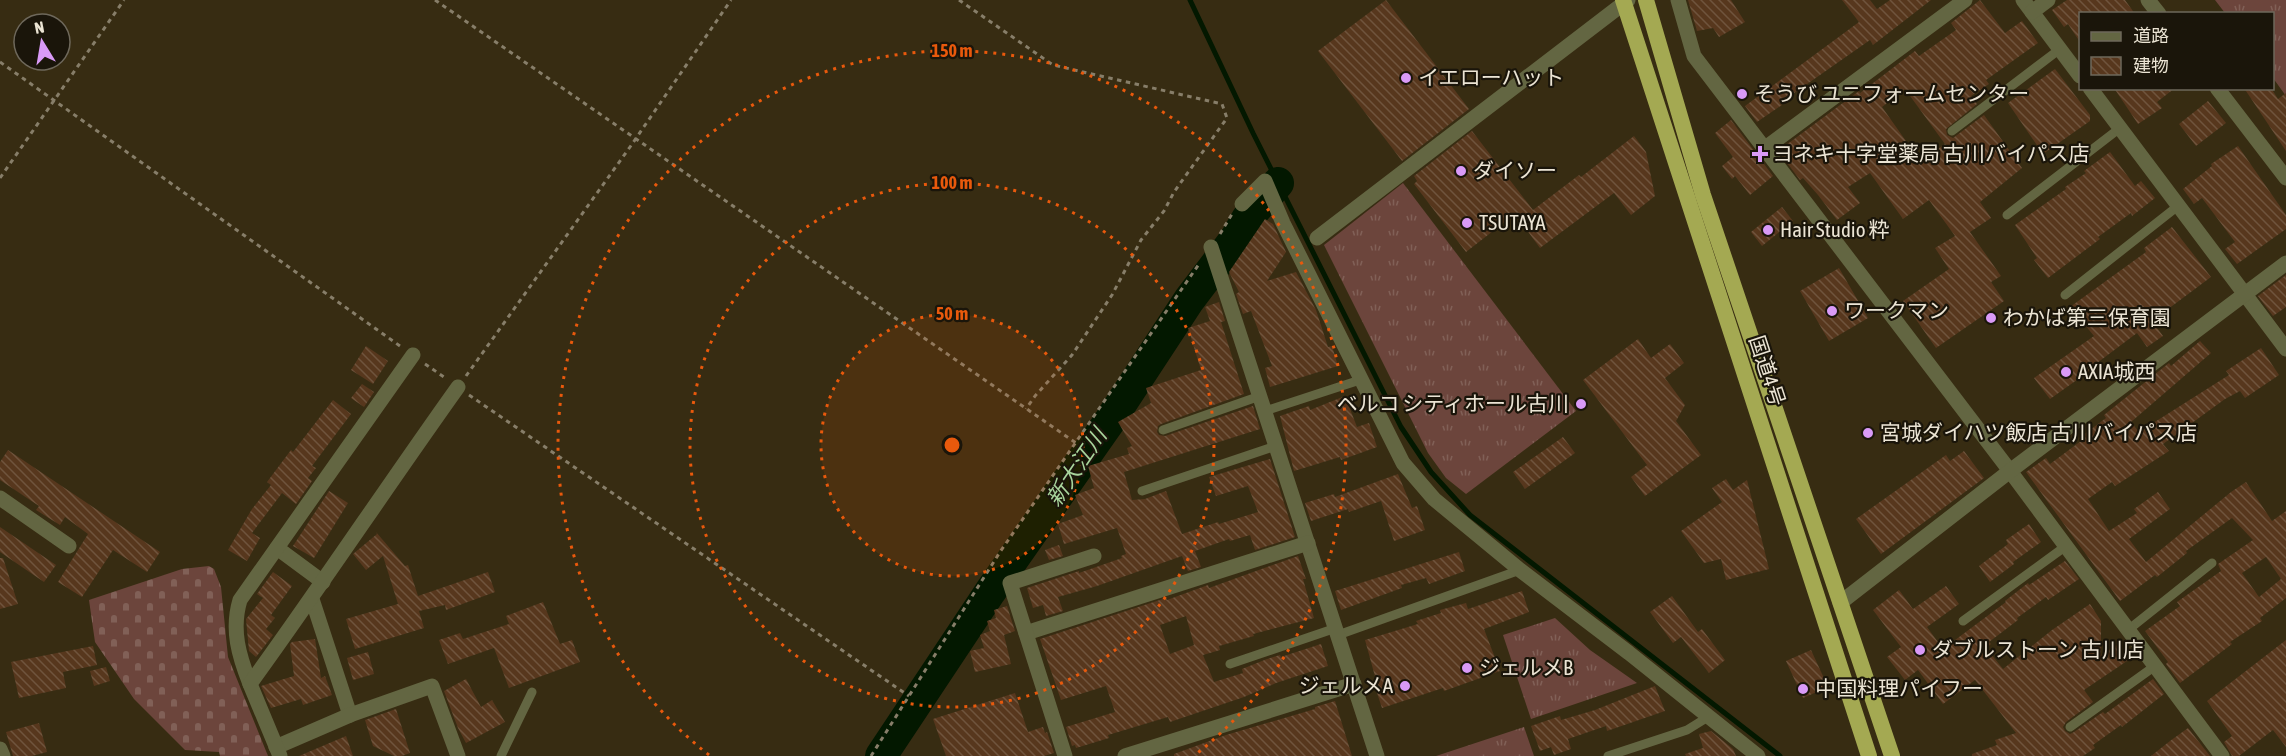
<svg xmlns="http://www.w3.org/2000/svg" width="2286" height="756" font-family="'Asap Condensed','Noto Sans JP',sans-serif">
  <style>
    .grass { fill: url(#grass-tufts) }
    .cemetery { fill: url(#cemetery-stones) }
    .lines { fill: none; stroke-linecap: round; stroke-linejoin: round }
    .stream { stroke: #031800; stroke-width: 5 }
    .river { stroke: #031800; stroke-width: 32 }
    .building { fill: url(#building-back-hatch); fill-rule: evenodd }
    .path { stroke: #877e69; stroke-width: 3; stroke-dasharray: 4.5 4.5; stroke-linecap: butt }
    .service { stroke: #636642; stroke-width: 9 }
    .minor { stroke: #636642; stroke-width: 15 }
    .trunk { stroke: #a4a952; stroke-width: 16 }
    .ring { fill: none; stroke: #e8590c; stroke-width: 3; stroke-dasharray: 3 6 }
    .poi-dot { fill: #d99af7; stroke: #1a150a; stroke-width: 2 }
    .labels { text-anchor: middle; stroke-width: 4.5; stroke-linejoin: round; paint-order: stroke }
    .poi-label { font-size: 21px; fill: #ebe4d4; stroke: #1a150a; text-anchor: start }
    .street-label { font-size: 21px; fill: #ebe4d4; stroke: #1a150a }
    .water-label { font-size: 22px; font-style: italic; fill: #a8d49c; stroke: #1a150a }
    .centre { fill: #e8590c; stroke: #1a150a; stroke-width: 3 }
    .ring-label { font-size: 18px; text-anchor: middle; font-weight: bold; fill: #e8590c; stroke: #1a150a; stroke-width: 4.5; stroke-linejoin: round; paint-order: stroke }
  </style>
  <defs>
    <pattern id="grass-tufts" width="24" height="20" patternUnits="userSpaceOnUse" patternTransform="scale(1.5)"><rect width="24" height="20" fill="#6c453c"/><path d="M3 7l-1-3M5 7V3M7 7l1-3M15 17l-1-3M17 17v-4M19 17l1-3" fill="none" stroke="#816057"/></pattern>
    <pattern id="cemetery-stones" width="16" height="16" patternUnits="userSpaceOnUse" patternTransform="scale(1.5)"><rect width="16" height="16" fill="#6c453c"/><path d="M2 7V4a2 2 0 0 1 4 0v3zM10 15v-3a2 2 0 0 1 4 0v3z" fill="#816057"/></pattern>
    <pattern id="building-back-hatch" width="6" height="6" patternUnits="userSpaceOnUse" patternTransform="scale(1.5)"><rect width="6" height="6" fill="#57371d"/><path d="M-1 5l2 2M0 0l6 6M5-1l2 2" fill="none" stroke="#6f543d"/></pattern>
  </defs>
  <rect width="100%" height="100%" fill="#372c12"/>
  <!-- grass -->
  <g class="grass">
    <path d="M2215,0H2286V96L2273,78L2272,14L2225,13Z"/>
    <path d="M1403,183L1576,411L1466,494L1446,478L1428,453L1324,245Z"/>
    <path d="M1555,618L1590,650L1637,683L1531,719L1503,635Z"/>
    <path d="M1524,727L1534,756H1436Z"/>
  </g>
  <!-- cemetery -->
  <path class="cemetery" d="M209,566L214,569L221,587L228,657L268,756H220L219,752L185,750L134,699L95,642L89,600L182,569Z"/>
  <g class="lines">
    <!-- stream -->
    <path class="stream" d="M1190,0L1253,133L1401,427L1431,472L1470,515L1780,756"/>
    <!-- river -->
    <path class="river" d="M881,756L990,592L1109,422L1189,300L1236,238L1247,219L1278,183"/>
  </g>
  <!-- building -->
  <g class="building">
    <path d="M1386,0L1469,109L1402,161L1318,51Z"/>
    <path d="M1688,0H1731L1745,22L1719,37L1713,28L1697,31Z"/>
    <path d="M1842,0H1870L1877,9L1890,0H1931L1873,45L1870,40L1780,103L1782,105L1757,122L1745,106L1859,22Z"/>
    <path d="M1980,0L2005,33L2022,21L2038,43L1986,80L1989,84L1971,96L1977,104L1946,129L1947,135L1953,138L1984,115L2022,168L1980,202L1991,218L1970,232L2001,276L1991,282L2004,301L1936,348L1903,301L1949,269L1935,248L1955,236L1929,200L1903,219L1870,173L1848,187L1860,203L1837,220L1818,195L1803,178L1800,180L1778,151L1859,91L1860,93L1915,51L1919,56L1956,30L1951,23ZM1905,89L1945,144L1920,161L1882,107Z"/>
    <path d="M2067,0H2125L2135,14H2080V42L2068,24L2064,27L2052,10Z"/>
    <path d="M2055,69L2090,115V121L2043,154L2008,103Z"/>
    <path d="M2114,88H2175L2157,102L2162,108L2138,124Z"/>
    <path d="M2244,88H2271L2278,99L2286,93V151Z"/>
    <path d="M2208,101L2226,123L2196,146L2179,124Z"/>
    <path d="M1731,120L1773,176L1750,195L1735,176L1732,179L1722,166L1733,157L1715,133Z"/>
    <path d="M1472,131L1533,210L1579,175L1581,177L1634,136L1646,152L1655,196L1631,215L1614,193L1540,248L1515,214L1466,252L1414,184L1417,181L1414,176Z"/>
    <path d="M2238,146L2286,215V229L2237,264L2225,249L2235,242L2202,198L2194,204L2183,189L2212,166L2211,164Z"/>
    <path d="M2110,152L2135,186L2141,181L2155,198L2132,216L2131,213L2098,237L2100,239L2048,278L2034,260L2037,258L2015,225L2066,189L2065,187L2086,173L2084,171Z"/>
    <path d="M1782,207L1793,221L1762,246L1751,232Z"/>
    <path d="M1265,219L1273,224L1286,252L1267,281L1296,272L1316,310L1328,347L1332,346L1338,366L1270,387L1265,368L1272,366L1251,311L1243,314L1236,294L1239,292L1229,272Z"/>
    <path d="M2172,227L2211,277L2152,321L2163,336L2147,347L2137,333L2097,363L2098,365L2050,399L2034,378L2094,336L2070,307L2146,252L2144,248Z"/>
    <path d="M1839,268L1868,318L1829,341L1800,291Z"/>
    <path d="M2286,275V307L2273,316L2258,296Z"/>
    <path d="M1219,302L1225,321L1221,322L1244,394L1161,424L1158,426L1157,432L1159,435L1165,436L1253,406L1260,429L1124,472L1132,500L1145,499L1166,491L1182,534L1218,522L1219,524L1258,512L1248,486L1216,496L1209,477L1270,459L1295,537L1255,550L1250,535L1230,541L1229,539L1195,551L1201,567L1188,571L1182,556L1097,586L1058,597L1063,611L1046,616L1043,605L1033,608L1027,588L1079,571V573L1122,558L1121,556L1126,554L1117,528L1064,544L1058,524L1083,515L1075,495L1094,488L1088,466L1129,454L1127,448L1132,446L1118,422L1151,403L1146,388L1201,370L1188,328L1210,321L1205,307Z"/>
    <path d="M1638,339L1651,358L1670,344L1684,363L1665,378L1685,405L1676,421L1701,455L1645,496L1631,477L1647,465L1583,380Z"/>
    <path d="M2200,341L2211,353L2131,422L2139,432L2229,375L2226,371L2261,348L2279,375L2245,398L2240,391L2225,399L2163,444L2169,451L2115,486L2112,482L2088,499L2109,531L2137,513L2134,509L2158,492L2170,509L2129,539L2146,562L2231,492L2246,482L2272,521L2286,511V598L2260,618L2262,621L2230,642L2232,644L2180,683L2166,664L2168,662L2145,631L2180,606L2177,602L2221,571L2218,564L2253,540L2232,518L2186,551L2187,553L2157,577L2155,575L2120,601L2026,472L2046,458L2050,464L2081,441L2079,438L2106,418L2104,415L2169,363L2171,366ZM2266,557L2281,579L2259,597L2242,573Z"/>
    <path d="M366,346L388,361L373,384L351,370Z"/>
    <path d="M362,384L374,392L364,407L351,398Z"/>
    <path d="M1345,396L1357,427L1369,423L1377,447L1341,460L1340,457L1294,471L1280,416L1309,406L1310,410Z"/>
    <path d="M333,400L351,414L312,466L316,468L308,478L312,481L296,504L282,493L252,533L260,538L247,561L228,550L252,509L271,485L267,482L291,450L293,452Z"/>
    <path d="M1563,437L1575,453L1525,489L1513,472Z"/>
    <path d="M8,450L160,552L147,572L113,550L82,597L58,582L88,534L65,517L60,525L36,510L39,506L0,480V462Z"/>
    <path d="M1964,451L1984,478L1881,554L1856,519L1946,455L1950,461Z"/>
    <path d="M1398,474L1412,508L1417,506L1425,530L1394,541L1381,501L1349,512L1348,509L1311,521L1305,503L1334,494L1335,497Z"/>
    <path d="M1726,479L1733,490L1747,480L1769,569L1726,580L1721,559L1704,563L1681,531L1722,502L1712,488Z"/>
    <path d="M329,491L348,503L314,558L293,546Z"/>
    <path d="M2029,524L2041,542L2013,562L2014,564L1990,582L1979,566L2008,544L2006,540Z"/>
    <path d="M0,527L56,565L44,582L0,552Z"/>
    <path d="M376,532L405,566L408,565L418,596L488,572L495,592L446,610L445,605L419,611L424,628L355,649L346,619L398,604L383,556L366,570L353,554L377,534Z"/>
    <path d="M1059,545L1063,556L1049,560L1045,550Z"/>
    <path d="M1459,552L1465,571L1429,584L1426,578L1401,585L1402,588L1341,610L1335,591Z"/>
    <path d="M1298,556L1306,579H1303L1314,618L1253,634L1254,636L1219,646L1220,650L1203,655L1214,682L1243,673L1242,669L1267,659L1280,655L1281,657L1321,644L1328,666L1276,683L1244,697L1170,722L1168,717L1108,735L1109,738L1076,748L1075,745L1072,746L1066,727L1115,712L1106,686L1061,700L1040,639L1166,598L1167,600L1208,585L1209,588ZM1186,616L1194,645L1170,654L1160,625Z"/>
    <path d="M0,558H3L18,604L0,609Z"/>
    <path d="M2065,561L2079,579L2048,600L2046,597L2017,618L2018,620L1989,642L1991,644L1986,648L2003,669L2052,630L2090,604L2101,621V655L2116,645L2127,661L2084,690L2093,702L2066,722L2063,727L2065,731L2070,734L2074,732L2103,712L2105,714L2153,679L2164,694L2122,727L2121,725L2093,745L2095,748L2083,756H1972V754L1997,745L1995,740L2016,733L1975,680L1943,704L1918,670L1905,680L1887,657L1901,647L1873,610L1899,590L1913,609L1946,586L1959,604L1927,627L1943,649L2006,602L2005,601L2028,583L2029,585Z"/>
    <path d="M273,572L292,586L271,615L275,618L266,629L273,635L256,657L249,651L246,619L263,598L257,594Z"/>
    <path d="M1522,591L1529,612L1484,629L1500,671L1444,691L1443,688L1382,708L1373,681L1376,680L1365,640L1418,624L1416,621L1441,613L1440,610L1466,603L1468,609Z"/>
    <path d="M1672,596L1698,632L1702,629L1725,660L1709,673L1681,637L1673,643L1650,612Z"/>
    <path d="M543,602L560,644L572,640L580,662L509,688L494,648L448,664L439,640L460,633L463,639L509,624L506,616Z"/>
    <path d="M1007,606L1015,631L1004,635L1011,664L975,672L970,651L984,648L980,635L990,631L987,621L996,618L994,610Z"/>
    <path d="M315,639L321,678L325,676L332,695L303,705L301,699L271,708L261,686L294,676L290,644L292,642Z"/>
    <path d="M2286,640V747L2273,730L2239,756H2232L2224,742L2232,736L2207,701Z"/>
    <path d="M93,646L97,665L63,672L66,688L19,698L11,662Z"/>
    <path d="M1811,650L1828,687L1803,698L1786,661Z"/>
    <path d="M368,652L374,674L353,680L347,658Z"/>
    <path d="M106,667L110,681L94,686L90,671Z"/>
    <path d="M466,679L481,707L492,700L505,722L466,743L458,728L444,691Z"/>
    <path d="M1655,686L1665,711L1607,731L1606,726L1568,739L1571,749L1554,755L1551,747L1540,751L1531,726L1560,716L1561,720L1595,710Z"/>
    <path d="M1015,693L1028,732L1043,727L1045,733L1047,732L1054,753L1044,756H946L933,719Z"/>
    <path d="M1335,701L1352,756H1174V754L1226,735L1315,709V707Z"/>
    <path d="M396,709L410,753L402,756H394L373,746L365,720Z"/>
    <path d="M39,723L47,752L32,756H13L6,732Z"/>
    <path d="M2188,728L2210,756H2151L2170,741Z"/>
    <path d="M1711,731L1733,749L1736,756H1686L1685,754L1703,748L1699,734Z"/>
    <path d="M346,736L353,756H299Z"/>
  </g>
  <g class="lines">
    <!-- path -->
    <g class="path">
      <path d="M435,0L1076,443"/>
      <path d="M959,0L1053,65L1222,104L1227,118L1174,192L1164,211L1141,240L1112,295L1072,355L1035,396L1026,409"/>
      <path d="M0,62L400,346"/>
      <path d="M0,178L124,0"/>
      <path d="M1220,234L1232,214"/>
      <path d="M425,364L444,377"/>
      <path d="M466,376L630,147L731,0"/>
      <path d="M469,395L909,696"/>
      <path d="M871,756L1000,552L1199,264"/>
    </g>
    <!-- service -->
    <g class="service">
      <path d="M1952,131L2060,49"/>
      <path d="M2007,215L2120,128"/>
      <path d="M2065,295L2178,206"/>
      <path d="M1265,411L1360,380"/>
      <path d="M1163,430L1260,396"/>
      <path d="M1142,491L1276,446"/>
      <path d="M1963,621L2066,546"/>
      <path d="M2128,630L2212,563"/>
      <path d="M1338,635L1520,570"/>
      <path d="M1230,664L1336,628"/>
      <path d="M2070,727L2155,666"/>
      <path d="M501,756L532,692"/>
      <path d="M1608,756L1687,730L1708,717"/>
    </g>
    <!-- minor -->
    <g class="minor">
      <path d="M1678,0L1694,56L2010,471L2222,756"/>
      <path d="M2023,0L2080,76"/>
      <path d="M2148,0L2159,14"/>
      <path d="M2032,12L2048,0"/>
      <path d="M2090,88L2286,349"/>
      <path d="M2217,88L2286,178"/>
      <path d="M1764,149L1965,0"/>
      <path d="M1242,204L1265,181L1283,223L1403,463L1434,499L1520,570L1629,653L1758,756"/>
      <path d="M1317,238L1628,0"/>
      <path d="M1211,247L1377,756"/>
      <path d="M0,498L69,546"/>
      <path d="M277,548L323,582"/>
      <path d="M312,599L350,715"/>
      <path d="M1840,603L2010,471L2286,263"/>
      <path d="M1026,633L1308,543"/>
      <path d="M250,684C239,656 231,630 240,600L413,355"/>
      <path d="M276,747L350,715L432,686L458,756"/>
      <path d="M0,749L3,756"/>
      <path d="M280,756L250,684C321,586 388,485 458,387"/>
      <path d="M1065,756L1010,583L1094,556"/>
      <path d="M1125,756L1354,684"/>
    </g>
    <!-- trunk -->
    <g class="trunk">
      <path d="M1623,0L1869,756"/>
      <path d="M1646,0L1703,195L1892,756"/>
    </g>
  </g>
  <!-- distance rings -->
  <circle cx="952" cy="445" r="131" fill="#e8590c" fill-opacity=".12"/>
  <g class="ring">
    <circle cx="952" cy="445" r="131"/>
    <circle cx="952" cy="445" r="262"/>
    <path d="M709 755A394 394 0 1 1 1195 755"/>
  </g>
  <!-- markers -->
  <g class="poi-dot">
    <circle cx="1406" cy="78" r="6"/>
    <circle cx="1742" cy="94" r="6"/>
    <path d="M1757 145h6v6h6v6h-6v6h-6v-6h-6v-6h6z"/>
    <circle cx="1461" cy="171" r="6"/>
    <circle cx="1467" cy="223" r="6"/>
    <circle cx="1768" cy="230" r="6"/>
    <circle cx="1832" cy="311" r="6"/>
    <circle cx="1991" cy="318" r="6"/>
    <circle cx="2066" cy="372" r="6"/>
    <circle cx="1581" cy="404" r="6"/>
    <circle cx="1868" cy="433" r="6"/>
    <circle cx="1920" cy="650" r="6"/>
    <circle cx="1467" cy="668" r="6"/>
    <circle cx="1405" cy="686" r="6"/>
    <circle cx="1803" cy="689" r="6"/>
  </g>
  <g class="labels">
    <!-- poi labels -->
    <g class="poi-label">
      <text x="1418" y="85">イエローハット</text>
      <text x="1754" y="101">そうび ユニフォームセンター</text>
      <text x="1772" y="161">ヨネキ十字堂薬局 古川バイパス店</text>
      <text x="1473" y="178">ダイソー</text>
      <text x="1479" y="230">TSUTAYA</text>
      <text x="1780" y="237">Hair Studio 粋</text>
      <text x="1844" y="318">ワークマン</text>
      <text x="2003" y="325">わかば第三保育園</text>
      <text x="2078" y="379">AXIA城西</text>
      <text x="1569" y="411" text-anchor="end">ベルコ シティホール古川</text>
      <text x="1880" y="440">宮城ダイハツ飯店 古川バイパス店</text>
      <text x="1932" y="657">ダブルストーン 古川店</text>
      <text x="1479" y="675">ジェルメB</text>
      <text x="1393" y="693" text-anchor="end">ジェルメA</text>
      <text x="1815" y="696">中国料理パイフー</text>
    </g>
    <!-- street labels -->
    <g class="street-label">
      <text transform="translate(1767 371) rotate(72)" y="7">国道4号</text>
    </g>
    <!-- water labels -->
    <g class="water-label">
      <text transform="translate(1076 467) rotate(-56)" y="8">新大江川</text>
    </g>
  </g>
  <circle cx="952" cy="445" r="9" class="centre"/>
  <g class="ring-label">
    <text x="952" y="57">150 m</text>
    <text x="952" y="189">100 m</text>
    <text x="952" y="320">50 m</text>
  </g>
  <!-- legend -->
  <rect x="2079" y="12" width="195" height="78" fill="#1a150a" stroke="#6e685b" stroke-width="1.5"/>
  <rect x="2091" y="32" width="30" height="9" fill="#636642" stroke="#6e685b" stroke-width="1.5"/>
  <text x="2133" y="42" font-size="18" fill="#ebe4d4">道路</text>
  <rect x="2091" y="57" width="30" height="18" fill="url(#building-back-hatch)" stroke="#6e685b" stroke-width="1.5"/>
  <text x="2133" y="72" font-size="18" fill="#ebe4d4">建物</text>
  <!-- north arrow -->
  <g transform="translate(42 42) rotate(349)"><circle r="28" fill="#1a150a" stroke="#6e685b" stroke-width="1.5"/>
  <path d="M0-4.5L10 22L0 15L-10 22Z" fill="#d99af7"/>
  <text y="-9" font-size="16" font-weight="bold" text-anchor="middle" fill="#ebe4d4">N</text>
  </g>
</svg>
